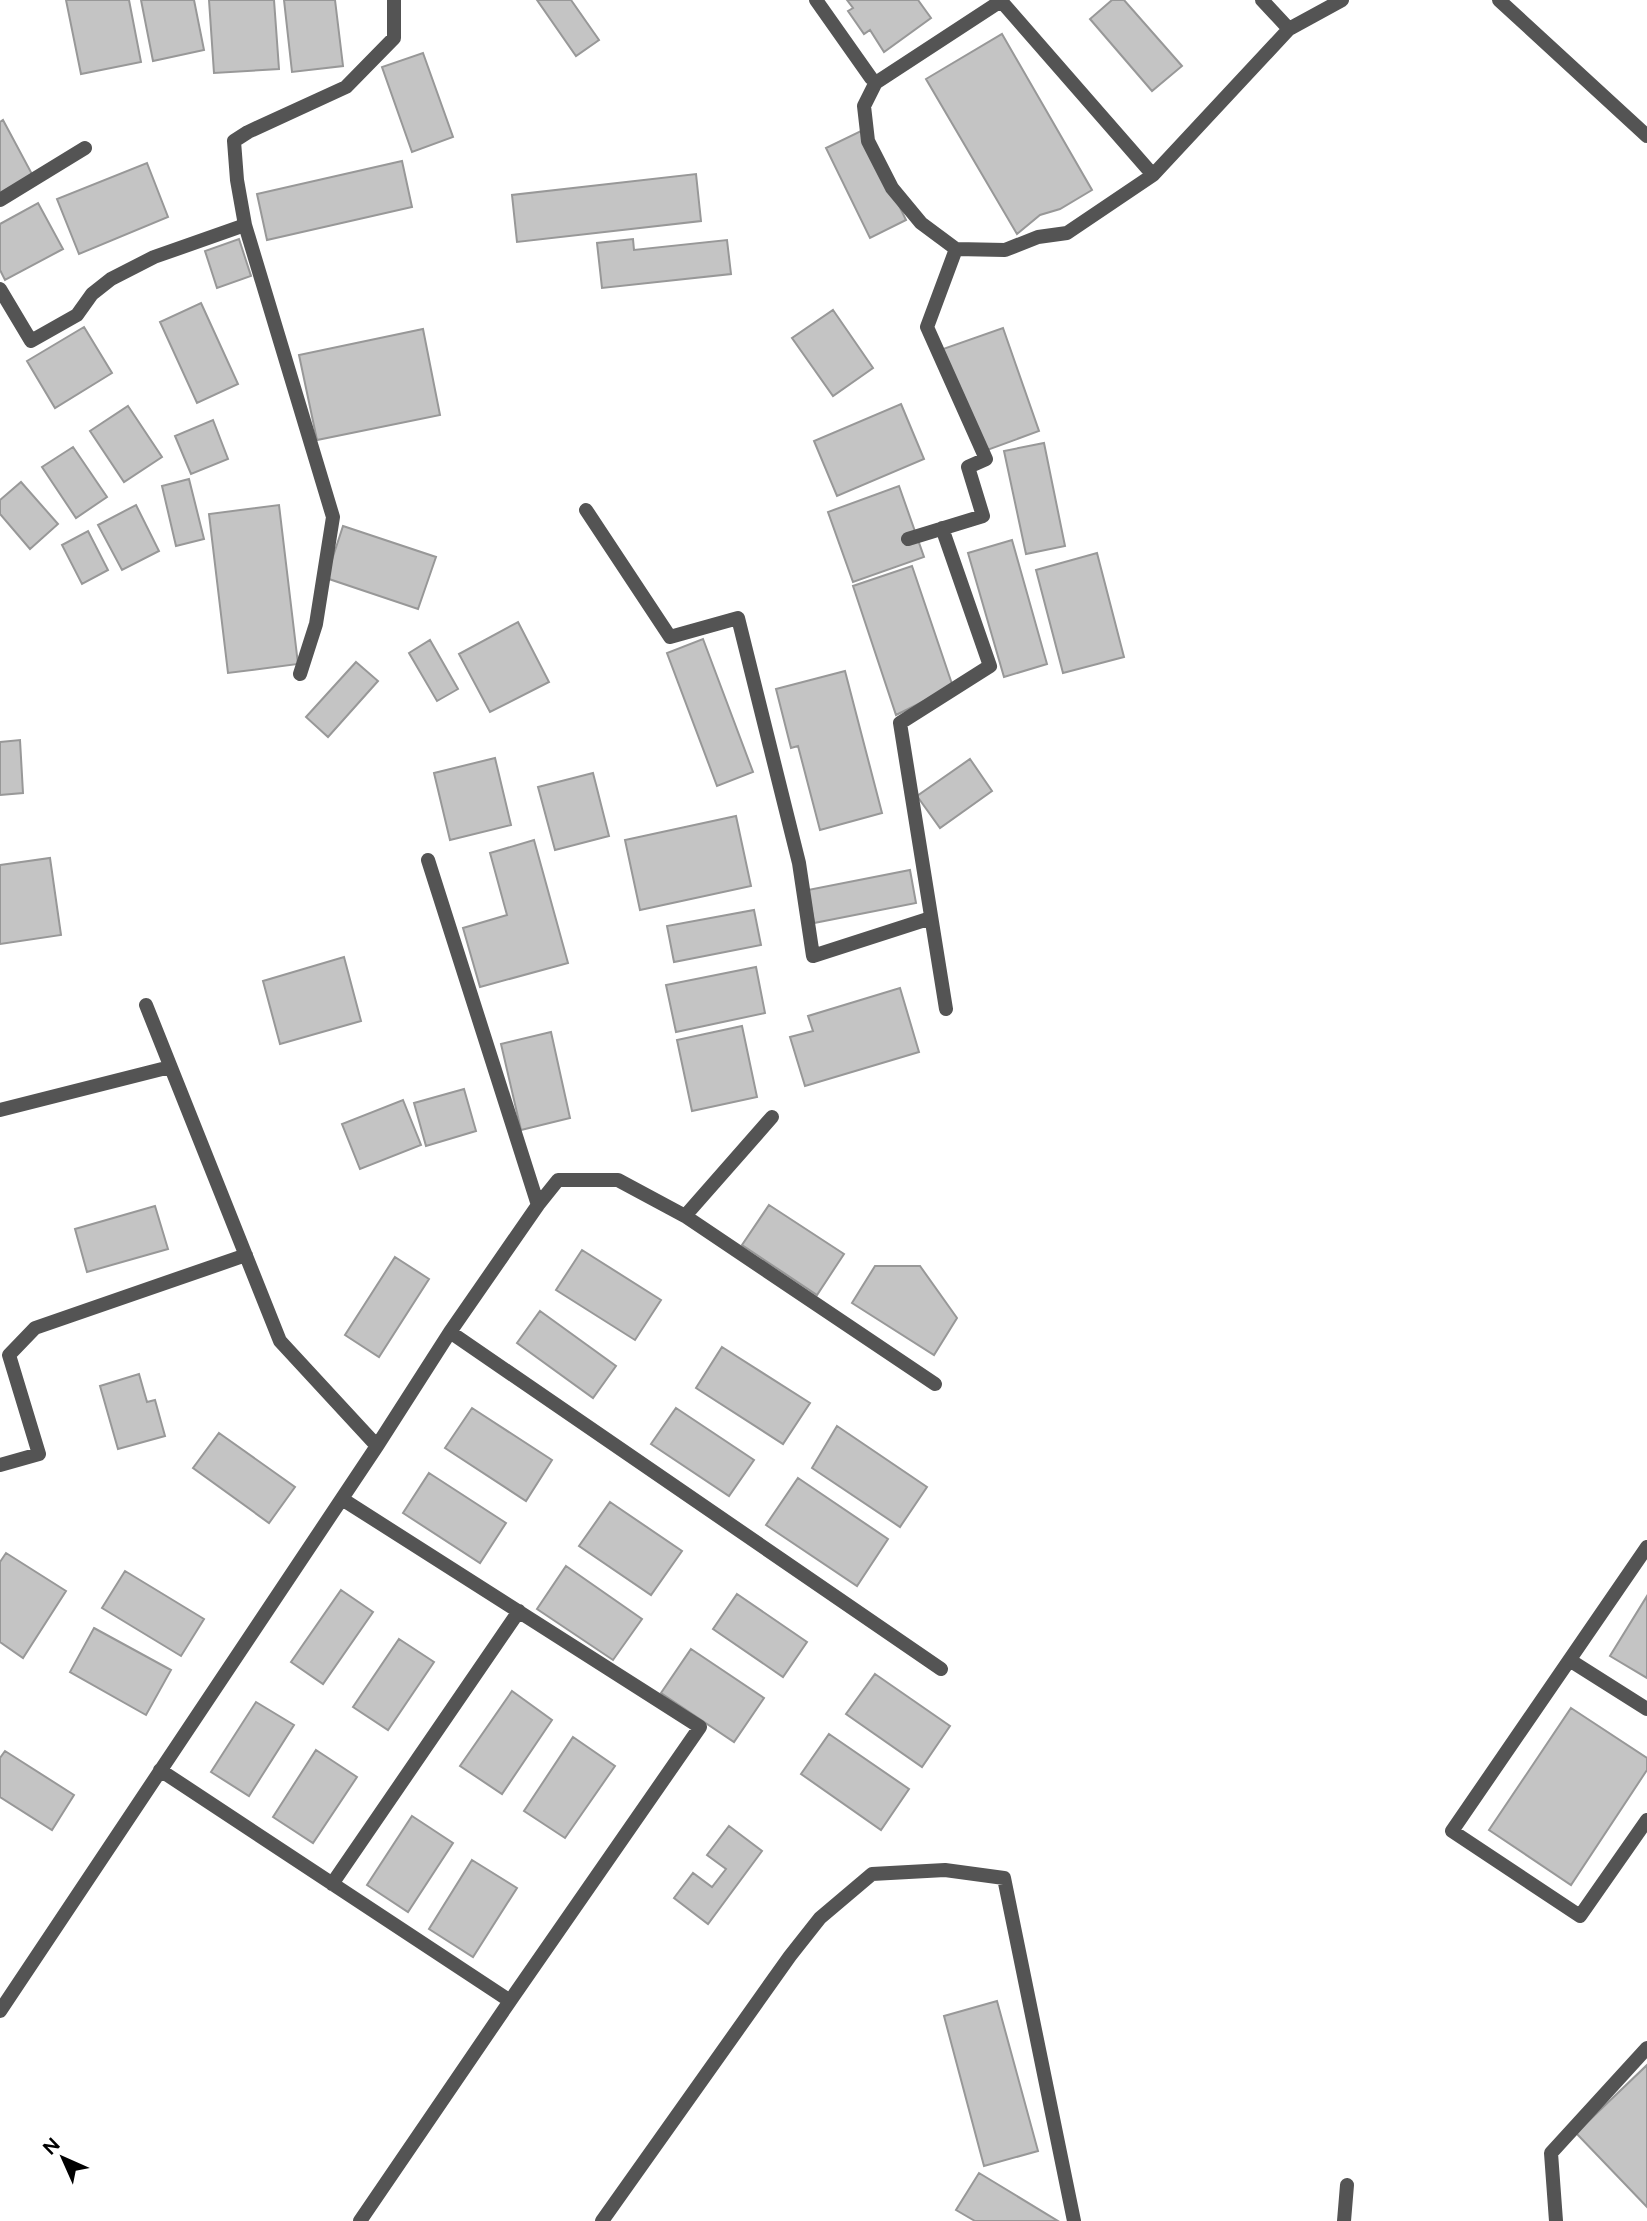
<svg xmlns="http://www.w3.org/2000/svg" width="1647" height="2221" viewBox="0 0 1647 2221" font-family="Figtree,sans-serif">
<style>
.building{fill:#c4c4c4;stroke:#989898;stroke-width:2}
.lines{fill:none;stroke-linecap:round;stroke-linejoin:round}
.street{stroke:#545454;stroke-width:14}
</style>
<rect width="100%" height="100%" fill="#fff"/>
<path class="building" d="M66,0H129L141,62L81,74Z
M141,0H194L204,50L153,61Z
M209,0H274L279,69L214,73Z
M284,0H335L343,66L292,72Z
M537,0H571L599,40L576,56Z
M847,0H918L931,18L884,52L870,30L864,34L848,11L853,8Z
M1112,0H1124L1182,66L1152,91L1090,19Z
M1002,34L1092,190L1060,209L1040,215L1017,234L926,79Z
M423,53L453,137L412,152L382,67Z
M3,120L33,176L0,195V122Z
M863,130L906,220L870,238L826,148Z
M402,161L412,207L267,240L257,194Z
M147,163L168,217L79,254L57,199Z
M696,174L701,221L517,242L512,195Z
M38,203L63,249L5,280L0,270V224Z
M239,239L251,276L217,288L205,251Z
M633,239L634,250L727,240L731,274L602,288L597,243Z
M201,303L238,384L197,403L160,322Z
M833,310L873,368L833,396L792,338Z
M84,327L112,373L55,408L27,361Z
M1003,328L1039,431L979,453L943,349Z
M423,329L440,415L317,440L299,355Z
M901,404L924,459L837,496L814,441Z
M128,406L162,457L124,482L90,431Z
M213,420L228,459L191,474L175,436Z
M1044,443L1065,546L1026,554L1004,451Z
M73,447L107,497L76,518L42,467Z
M189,479L204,539L176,546L162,486Z
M21,482L58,524L30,549L0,514V500Z
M899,486L924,557L853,582L828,512Z
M136,505L159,551L122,570L98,525Z
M279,505L298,664L228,673L209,514Z
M343,526L436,557L418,609L326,578Z
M88,531L108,570L82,584L62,545Z
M1012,540L1047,664L1004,677L968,553Z
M1097,553L1124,657L1063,673L1036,570Z
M912,566L953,687L896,715L853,586Z
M518,622L549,682L490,712L459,654Z
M703,639L753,772L717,786L667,653Z
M430,640L458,689L437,701L409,653Z
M356,662L378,681L328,737L306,717Z
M845,671L882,813L820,830L798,746L791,748L776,689Z
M20,740L23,793L0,795V742Z
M495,758L511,825L450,840L434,773Z
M970,759L992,791L940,828L917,796Z
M593,773L609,836L555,850L538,787Z
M736,816L751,886L640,910L625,840Z
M534,840L568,963L480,987L463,928L507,915L490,853Z
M50,858L61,935L0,944V865Z
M910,870L916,903L814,923L808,890Z
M754,910L761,945L674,962L667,926Z
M344,957L361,1021L280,1044L263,981Z
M756,967L765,1013L676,1032L666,985Z
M900,988L919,1052L805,1086L790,1037L813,1031L808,1016Z
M742,1026L757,1097L692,1111L677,1040Z
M551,1032L570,1118L521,1130L501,1044Z
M464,1089L476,1131L426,1146L414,1103Z
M403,1100L421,1145L360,1169L342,1124Z
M769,1205L844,1254L817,1295L742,1245Z
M155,1206L168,1249L87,1272L75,1229Z
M582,1250L661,1300L635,1340L556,1290Z
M395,1257L429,1279L379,1357L345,1335Z
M875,1266H920L957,1318L934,1355L852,1303Z
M540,1311L616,1366L593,1398L517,1343Z
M722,1347L810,1403L783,1444L696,1388Z
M139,1374L147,1402L155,1400L165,1436L118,1449L100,1386Z
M472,1408L552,1460L526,1501L445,1448Z
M676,1408L754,1460L729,1496L651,1444Z
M837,1426L927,1487L900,1527L812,1468Z
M219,1433L295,1487L269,1523L193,1468Z
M429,1473L506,1523L480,1563L403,1513Z
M798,1478L888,1539L857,1586L766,1525Z
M610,1502L682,1551L651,1595L579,1546Z
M6,1553L66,1591L23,1658L0,1642V1562Z
M566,1566L642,1619L613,1660L537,1609Z
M125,1571L204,1619L181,1656L102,1608Z
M341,1590L373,1612L323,1684L291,1662Z
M737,1594L807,1642L783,1677L713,1629Z
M1647,1596V1678L1610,1656Z
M94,1628L171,1670L146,1715L70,1672Z
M399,1639L434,1662L388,1730L353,1707Z
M691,1649L764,1698L734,1742L661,1693Z
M875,1674L950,1726L922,1767L846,1714Z
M512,1691L552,1720L502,1794L460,1766Z
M256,1702L294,1725L249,1796L211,1772Z
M1571,1708L1647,1758V1770L1571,1885L1489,1830Z
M829,1734L909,1789L881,1830L801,1774Z
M573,1737L615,1766L565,1838L524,1811Z
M316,1750L357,1777L313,1843L273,1817Z
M5,1751L74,1795L52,1830L0,1797V1758Z
M412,1816L453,1843L408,1912L367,1885Z
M729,1826L762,1851L708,1924L674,1898L693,1873L712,1887L726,1869L707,1855Z
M472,1860L517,1888L473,1957L429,1929Z
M997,2001L1038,2151L984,2166L944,2016Z
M1647,2065V2207L1576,2133Z
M979,2173L1058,2221H975L956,2210Z"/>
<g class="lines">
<path class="street" d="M816,0L871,78L877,82L1001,1L1153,175L1289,29L1342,0
M1262,0L1289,29
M1499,0L1647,136
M876,82L864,106L868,141L892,188L921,223L956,249L1005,250L1038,237L1067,233L1153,175
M0,200L85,148
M245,225L237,180L234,141L248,132L346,87L394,38V0
M0,289L31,341L77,315L92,294L111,279L154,257L245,225L333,517L316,624L300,674
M586,510L670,637L738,618L799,863L813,956L931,918
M942,528L990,666L900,723L946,1009
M908,539L983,516L968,467L986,459L927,327L956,249
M146,1005L280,1341L377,1446
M0,1110L170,1067
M538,1205L558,1180H618L685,1216L772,1117
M685,1216L935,1384
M450,1332L941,1669
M0,1465L39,1454L9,1355L35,1328L246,1255
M1647,1547L1452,1831L1580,1916L1647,1820
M1571,1661L1647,1709
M160,1770L510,2001L700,1727L342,1499
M332,1884L519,1611
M0,2011L377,1446L450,1332L538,1205L428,860
M360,2221L510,2001
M602,2221L790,1956L820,1918L872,1874L945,1870L1004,1878L1074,2221
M1344,2221L1347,2185
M1556,2221L1551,2153L1647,2048"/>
</g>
<g transform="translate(63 2158) rotate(315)" stroke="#ffffff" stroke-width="5" paint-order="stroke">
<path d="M0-5L12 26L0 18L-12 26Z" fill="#000000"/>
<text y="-10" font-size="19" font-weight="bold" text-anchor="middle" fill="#000000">N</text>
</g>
</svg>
